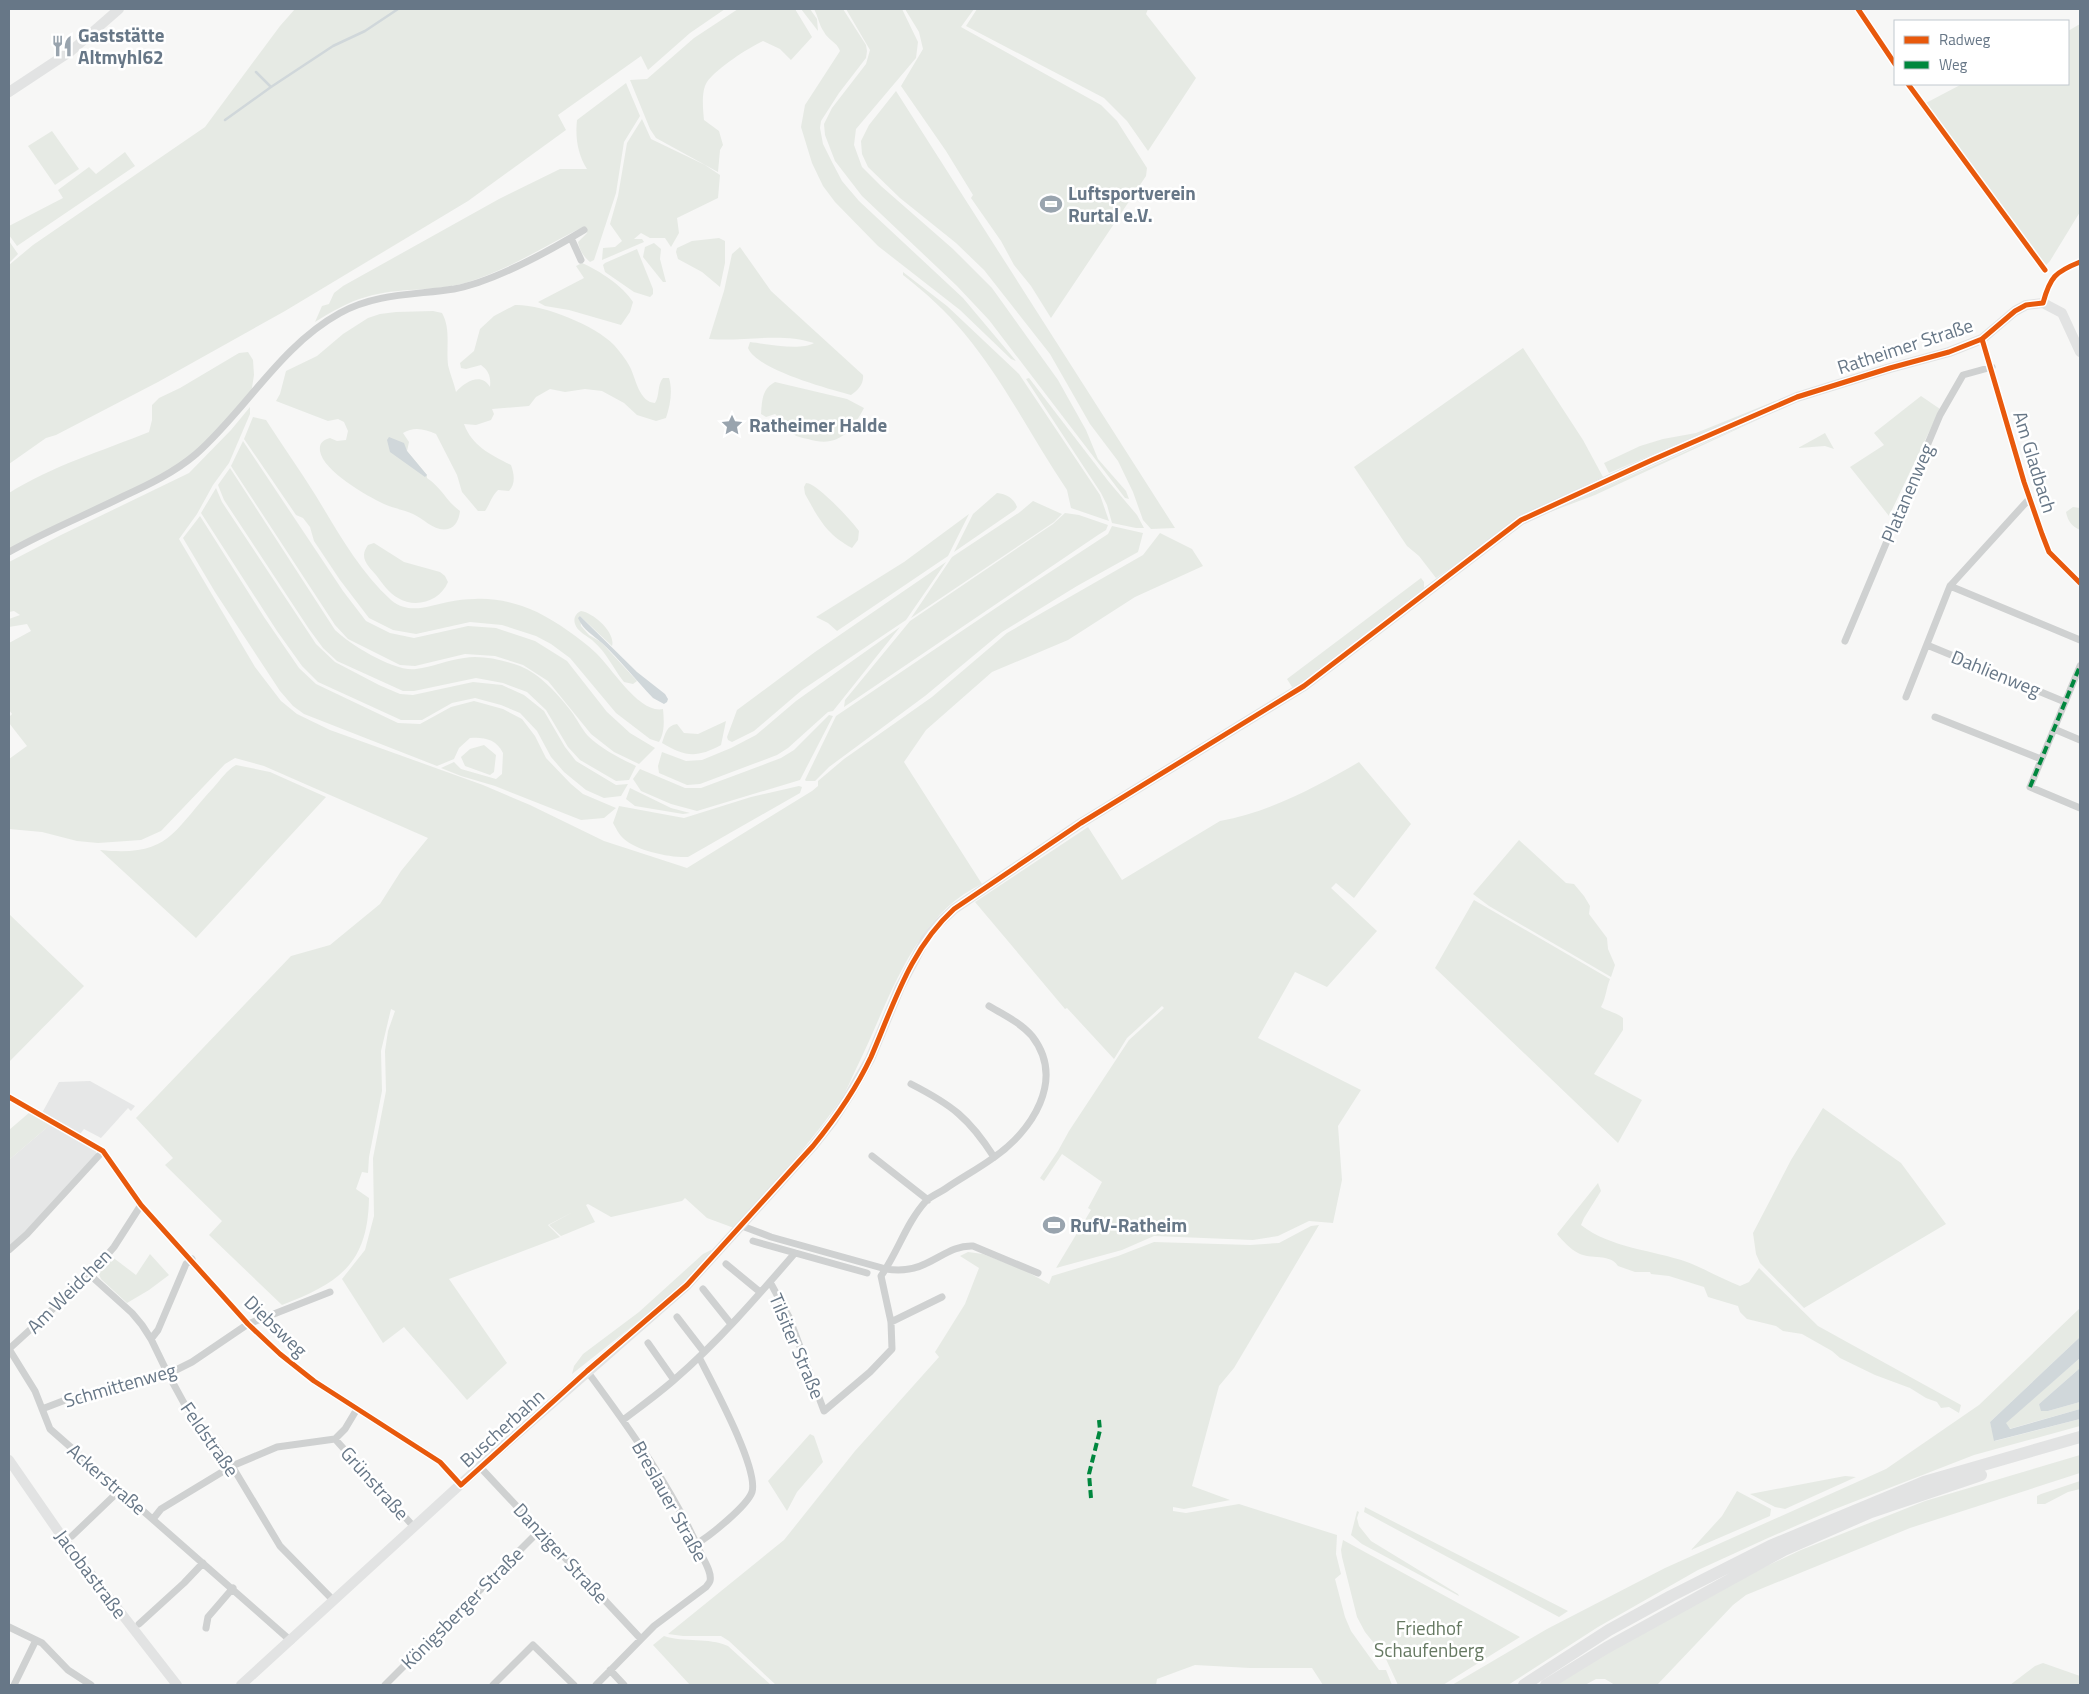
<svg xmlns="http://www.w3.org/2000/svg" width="2089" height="1694" viewBox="0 0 2089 1694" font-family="'Titillium Web',sans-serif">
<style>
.built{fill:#e6e7e7}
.green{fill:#e6eae4}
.water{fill:#d0d7da}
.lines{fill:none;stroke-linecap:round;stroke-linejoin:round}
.stream{stroke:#d0d7da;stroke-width:2.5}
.street{stroke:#cfd1d1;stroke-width:7}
.secondary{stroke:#e2e3e3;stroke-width:10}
.highway{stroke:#e2e3e3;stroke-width:12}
.quiet{stroke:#00873e;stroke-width:4;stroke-dasharray:8 4;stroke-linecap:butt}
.cycleway-casing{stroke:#fff;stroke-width:8}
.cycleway{stroke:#e8590c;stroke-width:5}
.labels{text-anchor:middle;stroke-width:5;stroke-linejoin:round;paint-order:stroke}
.poi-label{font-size:19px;font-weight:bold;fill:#677787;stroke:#fff;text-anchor:start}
.street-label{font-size:19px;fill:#677787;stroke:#fff}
.park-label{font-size:19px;fill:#667962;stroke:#fff}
</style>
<rect width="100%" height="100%" fill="#f7f7f6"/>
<path class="built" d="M90,1081L135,1106L131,1111L128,1108L101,1138L84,1129L80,1134L42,1113L59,1082Z
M51,1124L96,1150V1156L28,1230L9,1247V1160Z"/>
<path class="green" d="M295,9H725L690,33L648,70L641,56L558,115L566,130L468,201L285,311L158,382L56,435L46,438L9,464V265L33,245L205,127L280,26Z
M738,9H795L812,37L791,60L780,49L763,41C748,48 717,68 707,82C701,91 703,110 704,120L719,131L723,145L720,150L718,172L656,138L650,129L630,80L647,79L694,38Z
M801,9H810L817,19L818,31Z
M814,9H843L866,45L867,51L866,58L839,93L821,121L820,128L823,144L832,162L842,181L859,201L963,298L1016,361L1011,359L960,310L878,246L835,202L823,186L812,163L801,127L805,105L840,51C837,42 828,40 824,32C819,25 818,16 814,9Z
M846,9H902L918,42L916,58L856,129L854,145L862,167L881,186L953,249L992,288L1058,380L1086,430L1098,459L1126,491L1129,499L1125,498L989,320L957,286L862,196L835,161L825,135L824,124L832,108L866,64L870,50Z
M905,9H974L961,27L1101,105L1117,121L1147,168L1146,176L1051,318L1031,286L1014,265L1001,241L971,198L973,195L946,151L901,86L923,49L919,32Z
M977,9H1148L1146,14L1196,78L1148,151L1127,121L1104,98L966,26Z
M2080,24V212L2050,261L2045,266L2042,267L1924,104L1962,84H2068V31Z
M626,83L640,116L624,142L616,193L594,260L590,262C583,256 580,251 578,242L587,233L583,227C544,246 507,271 465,283C433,292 398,287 366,297C348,302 331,312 315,322L322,306L329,304L334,293L343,286L499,199L560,169H587C578,155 575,138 577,120Z
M896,91L1175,528L1151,529L1143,520L1133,492L1118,461L1090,424L1050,354L984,270L956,243L900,198L868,167L862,154L861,141L869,125Z
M642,119L651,139L705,165L720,175L718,198L677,218L679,233L671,247L665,238H650L641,233L634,239H642L644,242L602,260L603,248L615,247L622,241L610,224L618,196L627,143Z
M52,131L79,169L55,185L28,146Z
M125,152L135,166L17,246L9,235V226L63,198L58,190L89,167L96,174Z
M719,238L725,241V263L720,287L702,272L678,259L676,252L677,248L692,241Z
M9,241L18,254L9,263Z
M654,243L661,249L660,259L666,282H663L643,257L645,247Z
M740,247L771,291L863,375C864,384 858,390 851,395C829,389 757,370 748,348L750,342C767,344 800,351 814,343C780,332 744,342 709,339L724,291L732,254Z
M637,249L653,289V294L650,297L634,292L605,272L603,265L605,263Z
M582,263C600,271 623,286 633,302L630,312L621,325L569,310L545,306L538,302L584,278L576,266Z
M903,272L947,306L1019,374L1100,495L1109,521L1071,508L1067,490C1032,438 1004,381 964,333C946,311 925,292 903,275Z
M515,305C542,304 595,325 614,345C620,352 626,359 630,367C636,379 639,402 655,403C660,395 657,385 663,378H669C673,391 670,406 666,418L656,421L637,415L624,403L602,391L585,389L565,392L550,389L536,397L529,406L492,409L494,414L491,420L476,425L464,424C472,446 491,455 511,465C514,474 516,483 509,491L498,490C491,497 490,504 485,511H478L462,492L457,475L436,434C425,429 414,426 403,433L409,442L407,451L427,475V478C441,487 447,502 460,511C459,519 456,527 448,529C435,532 424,519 413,514C404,510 393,508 384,504C367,496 323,471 320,451C319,443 323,440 330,438L337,441L346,440L348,431L344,422L338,419L328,421L276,401L280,394L286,371L317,356L343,334L368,318L380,314L396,312L433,311L442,313C451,329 446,347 448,365C450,374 454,383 456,392C465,382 481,372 490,387C491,377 489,371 481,365L466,369L461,368L460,363L474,351L480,329L494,316Z
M1523,348L1583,440L1603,477L1529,512L1436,578L1419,556L1407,546L1354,467Z
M248,352L253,360L254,375L250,400L197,457L9,554V493C52,466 102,451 149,432L152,420V405L159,398L180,388L239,353Z
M1029,378L1109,482L1137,515L1144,528H1136L1112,523L1107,505L1101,493L1026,379Z
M775,382L847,399L864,408C851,433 837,448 808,439C803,438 797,437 793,434C785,428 782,420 775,414L766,417L761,414C762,400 762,389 775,382Z
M1921,396L1940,409L1889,516L1850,467L1884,445L1874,433Z
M1775,401H1778L1609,473L1604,463L1640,446L1663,439L1696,433Z
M250,407V414L229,463L213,485L197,514L179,539L255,667L281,701L297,714L330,730L483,785L530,805L604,841L687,868L812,791L818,786V781L844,759L932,697L1007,633L1143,555L1160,533L1192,549L1203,566L1135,597L1068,640L992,672L926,730L904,762L982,884C912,916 888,1005 856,1069C851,1079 847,1090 841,1099C809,1146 771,1186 734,1228L707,1218L685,1198L682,1201L611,1217L588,1204L586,1205L595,1222L561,1236L549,1225L573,1212L548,1225L560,1237L449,1279L507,1363L467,1400L404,1327L383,1343L342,1279L365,1250L374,1216L373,1158L386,1091L385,1051L388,1031L395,1011L391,1009L381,1051L382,1091L369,1157L368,1173L362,1172L356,1189L369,1198C368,1264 339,1283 282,1305L209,1235L222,1221L165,1165L173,1158L136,1118L291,956L330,945L380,904L401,871L428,838L264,766L235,758L225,764L161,831L141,840L98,843L77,841L42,832L9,829V759L27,746L9,723V717L12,714L9,710V643L31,631L27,624L9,627V619L20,615L14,611L9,612V562L61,535L189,473L231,430Z
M1770,414L1595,495L1542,515Z
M253,417L266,420C282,445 300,470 316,496C338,532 359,571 391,600C409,615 428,606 448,602C457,600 466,599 475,599C496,598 518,603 537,612C558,623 579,637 596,653C612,668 639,714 663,709C664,720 665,732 659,742L650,739L616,713L570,658L551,644L536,636L502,625L470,622L416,634L393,630L369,618L340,580L314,541L310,527L303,518L296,515L244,439Z
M1825,433L1834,449L1825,446L1798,448Z
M243,441L343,591L366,621L390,633L414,638L468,626L496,628L535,641L567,661L607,712L630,733L655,748L639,764L614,752L591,734L548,681L523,665L495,656L465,654L415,666L400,665L348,639L335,625L231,466Z
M230,468L335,630C351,645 394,672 416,669C432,667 448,660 464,658C481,655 503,660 520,666C540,674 558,694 571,711C577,719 581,728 588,736C601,749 620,758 636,766L629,780L616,781L580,760L568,747L546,710L527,692L503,683L476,678L414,691H403L337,661L323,648L309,629L224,500L218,485Z
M806,483C817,483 852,521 859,531L858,540L852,548C826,534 819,519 805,494L804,487Z
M216,488L222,502L316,644L335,662L379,685L400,694L413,695L473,682L502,685L524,695L544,711L565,747L576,761L616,785L628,784L621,796L604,798L586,790L564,772L551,757L537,731L520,713L501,705L475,698L452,703L422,720H401L318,682L302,666L277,631L201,513Z
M997,493C1006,494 1014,498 1017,507L1015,510L954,552L973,514Z
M1033,501L1062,514L1054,522L911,618L952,557L1020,512Z
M2073,507L2080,508V530C2072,526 2068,522 2066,512Z
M1065,513L1079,515L1108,525L1106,530L1098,535L844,707L845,700L910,621L1053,524Z
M969,514L948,556L837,631L828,623L816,617L904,562Z
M200,516L264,617L299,668L316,684L398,723L420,724L451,707L474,701L503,709L522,719L535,736L546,758L571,784L583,794L616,808L604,818L581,820L495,786L461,776L441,768L454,762L461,769L496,779L502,774L503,753C496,739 484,737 470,738L459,748L454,759L437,766L304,714L293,706L280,691L215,592L183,538Z
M1112,526L1143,533L1138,552L1077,586L1002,632L925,696L829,767L815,781H806L805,780L836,716L1021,591L1108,534Z
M374,543L404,562L440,572L445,576L448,582C440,601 416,609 398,598C389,593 382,583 376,575C371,569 364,563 364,555C364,551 366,548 368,545Z
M946,562L906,620L802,690L754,731L732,742L728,740L727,737L737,710L815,652Z
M1421,578L1424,582V588L1296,686L1292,687L1287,679Z
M581,611C594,613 616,633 612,646L580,616L581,626L589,635L601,642L637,681L633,684L624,682C612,667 608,654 592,640C587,636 577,631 575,624C573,618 576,613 581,611Z
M900,627L833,711L828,712L788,748L777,755L700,784L687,785L659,773L658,766L662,752L686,761L702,760L731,748L756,735L796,701Z
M829,715L833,716L800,780L697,811L671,804L641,791L633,779L640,769L685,788H701L781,758L794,750Z
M726,721L721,745C697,758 685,757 662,743C665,734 667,725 677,724L684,733L698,734Z
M484,745L496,755L494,772L490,775L465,766L461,757L470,749Z
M1359,762L1411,824L1354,898L1336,883L1331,888L1377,931L1327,987L1295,972L1258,1038L1361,1090L1338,1126L1342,1180L1333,1223L1309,1221L1278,1236L1253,1240L1154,1236L1122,1250L1056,1268L1091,1210L1088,1208L1102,1182L1062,1154L1044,1181L1040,1178L1058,1151L1069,1131L1129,1040L1164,1008L1162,1006L1127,1038L1114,1059L1067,1008L1065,1009L975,902L1088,827L1122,880L1220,821C1270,812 1316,787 1359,762Z
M236,765L270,772L326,797L196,938L100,850C170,857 172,832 214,787C221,779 227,770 236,765Z
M799,786L802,787L800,793L688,857C671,858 637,851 624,839C619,835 616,828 613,823L619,806L684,818L751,797Z
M630,788L671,808L690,813L683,814L635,806L626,799Z
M1519,840L1566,883L1574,884L1584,896L1590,906L1589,914L1607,938L1608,949L1615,965L1611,977L1489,906L1473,894Z
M1474,900L1610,979C1606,989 1606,998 1601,1007C1609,1012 1616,1012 1623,1018V1030L1594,1074L1642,1100L1618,1143L1435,968Z
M9,914L84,986L9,1062Z
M1823,1108L1901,1163L1946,1224L1804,1308L1760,1263L1756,1254L1753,1233L1791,1160Z
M30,1112L51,1124L9,1160V1130Z
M1598,1183L1601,1191L1584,1218L1581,1225C1610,1248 1653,1250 1687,1262C1705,1269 1722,1279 1740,1286L1749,1282L1759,1268L1818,1326L1961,1405L1959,1413L1949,1407L1941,1408L1937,1402L1926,1398L1910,1388L1875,1375L1840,1358L1832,1351L1802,1334L1783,1331L1776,1326L1747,1319L1740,1312L1738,1306L1708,1297L1704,1287L1669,1276L1651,1274L1650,1272H1635L1618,1266C1610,1253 1591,1260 1578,1253C1570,1249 1562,1240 1557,1234Z
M1319,1225L1234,1368L1219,1386L1192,1486L1230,1500L1184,1509L1173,1507V1511L1186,1513L1239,1504L1337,1535L1336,1554L1341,1574L1335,1579L1345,1617L1351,1631L1379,1670H1386L1392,1685H1323L1312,1668H1250L1195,1665L1157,1679L1156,1685H776L729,1641L721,1636H683L668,1634L784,1540L855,1451L939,1357L935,1352L965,1304L979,1268L960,1256L968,1252L983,1254L1024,1270L1049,1284L1052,1276L1118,1256L1154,1242L1250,1245L1279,1243L1311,1226Z
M711,1250L713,1251C671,1298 621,1335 572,1374L574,1366L583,1354L639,1312L703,1254Z
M150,1254L169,1275L149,1290L127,1303L101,1279L98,1272L111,1256L136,1275Z
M2080,1308V1337L1990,1422L1995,1441L2080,1419V1426L1974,1455L1830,1511L1768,1538L1698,1570L1598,1627L1508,1685H1452L1547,1629L1665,1568L1886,1469L1979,1405Z
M2080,1358V1368L2039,1404L2048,1411L2080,1402V1409L2009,1429L2005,1423Z
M810,1434L814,1436L823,1462L797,1492L787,1511L768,1481Z
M2080,1455V1473L1910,1528L1746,1595L1733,1605L1657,1685H1615L1605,1679H1596L1585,1685H1551L1743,1577L1801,1550L1925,1501Z
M1845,1476L1856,1477L1785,1509L1775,1507L1750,1494Z
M2080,1481V1489L2068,1492L2045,1504H2037V1496L2041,1494Z
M1737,1491L1771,1509L1770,1516L1691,1550L1722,1516Z
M1365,1507L1568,1611L1559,1617L1364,1512Z
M1357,1511L1359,1512L1357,1518L1359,1526L1371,1541L1458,1594L1459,1596L1362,1544L1351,1535Z
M1343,1540L1520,1637L1443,1685H1398L1385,1657L1365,1632L1357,1617L1342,1557L1341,1550Z
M664,1636C685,1643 708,1637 728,1646L771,1685H690L653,1645Z
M2043,1663L2080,1676V1685H2010L2035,1666Z"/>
<path class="water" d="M389,437L404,443L407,451L427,475L425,477L390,452L387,440Z
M580,616L637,672L665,694L668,699L667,702L664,704L653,698C636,680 620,660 602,643C592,634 584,631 578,618Z
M2080,1337V1358L2006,1423L2010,1429L2080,1409V1419L1994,1441L1990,1422Z
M2080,1368V1402L2048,1411H2041L2039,1404Z"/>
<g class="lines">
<path class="stream" d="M256,72L271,87L333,46L365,31L398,9
M225,120L271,87"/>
<path class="street" d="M571,238L581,260
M2043,303C2050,277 2055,272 2080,262
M1982,339L2024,482L2042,534L2049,552L2080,583
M9,552C46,531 86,515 124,496C148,485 175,472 196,454C246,410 280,346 340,313C376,293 415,295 454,289C493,282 549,251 584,230
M1950,586L2080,640
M1845,641L1940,415L1963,375L1992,367
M1927,645L2065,702
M2080,666L2030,787L2080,808
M1906,697L1950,586L2030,498
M1935,717L2041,759
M2054,729L2080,740
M911,1084C952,1105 969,1118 994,1157
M872,1156L928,1200
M742,1226L771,1237L886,1269C899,1271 913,1270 925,1264C941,1257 955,1245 973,1246L1038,1273
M753,1241L867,1273
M9,1250L27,1234L103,1151L141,1205L248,1324L280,1354L314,1381L440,1462L461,1485
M726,1264L760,1292
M90,1275L132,1313L142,1325L151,1339L168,1374L185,1405L232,1466L280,1546L334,1601
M770,1282L789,1317L824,1411L870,1372L892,1349L891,1322L881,1276C898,1252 906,1223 926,1201C931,1196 939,1193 945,1189C961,1178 978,1169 993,1158C1032,1131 1066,1080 1032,1036C1021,1023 1004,1015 989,1006
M703,1289L731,1324
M677,1317L704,1352
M891,1322L942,1297
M151,1339L158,1330L186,1264L192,1259
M648,1343L674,1380
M9,1349L35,1391L50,1429L291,1641
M9,1349L90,1275L114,1247L141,1205
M587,1371C630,1429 673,1489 702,1556C705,1562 712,1573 710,1581C710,1582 706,1587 706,1587L654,1626L596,1685
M42,1409L68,1399L168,1374L192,1362L248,1324L330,1292
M623,1420C640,1407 658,1394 674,1380C718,1342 757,1297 795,1253
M335,1439L414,1527
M480,1467L641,1639
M153,1519L161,1509L232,1466L277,1447L335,1439L345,1429L357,1409
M72,1536L120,1490
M696,1544C710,1536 747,1506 752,1492C759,1468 711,1381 699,1357
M139,1624L184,1583L203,1563
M9,1627L42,1643L68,1670L91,1685
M206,1628L208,1617L233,1588
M610,1670L624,1685
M14,1685L36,1640
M385,1685L540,1530
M493,1685L533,1645L574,1685"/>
<path class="secondary" d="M9,92L71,51L119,9
M9,1460L65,1541L177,1685
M241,1685L486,1461L687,1285L813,1146L832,1122L850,1094L870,1059L900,987L925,940L938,924L954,909L1081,823L1304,686L1521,520L1652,460L1797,397L1890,368L1949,352L1982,339L2015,311L2026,305L2043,303L2062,313L2080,352"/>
<path class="highway" d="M1524,1685L1609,1630L1671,1596L1770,1546L1924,1482L2080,1437
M1546,1685L1606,1648L1784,1550L1871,1512L1981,1475"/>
<path class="quiet" d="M2030,787L2080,666
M1091,1498L1089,1474L1100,1430L1099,1420"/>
<g class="cycleway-casing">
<path id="cycleway" d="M1858,9L1895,64
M1908,84L2045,270
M1982,339L2024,482L2042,534L2049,552L2080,583
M9,1097L103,1151L141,1205L248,1324L280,1354L314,1381L440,1462L461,1485L587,1371L687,1285L813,1146C835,1119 856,1089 871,1057C894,1004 910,949 954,909L1081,823L1304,686L1521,520L1652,460L1797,397L1890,368L1949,352L1982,339L2015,311L2026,305L2043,303C2050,277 2055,272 2080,262"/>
</g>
<use href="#cycleway" class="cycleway"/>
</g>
<defs>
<g id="restaurant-bare" transform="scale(1.725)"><path d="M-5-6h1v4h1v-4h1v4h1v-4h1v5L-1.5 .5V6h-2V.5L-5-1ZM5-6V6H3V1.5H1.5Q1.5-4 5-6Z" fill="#99a4ae" stroke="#fff" stroke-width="2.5" paint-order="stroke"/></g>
<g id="stadium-bare" transform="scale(1.725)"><path d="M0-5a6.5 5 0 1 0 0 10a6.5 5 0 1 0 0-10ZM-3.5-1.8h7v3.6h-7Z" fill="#99a4ae" stroke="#fff" stroke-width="2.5" paint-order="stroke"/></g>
<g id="sight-bare" transform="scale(1.725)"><path d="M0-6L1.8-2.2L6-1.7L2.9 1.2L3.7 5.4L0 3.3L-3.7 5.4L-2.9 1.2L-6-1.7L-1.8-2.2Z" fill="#99a4ae" stroke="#fff" stroke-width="2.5" paint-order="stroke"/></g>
</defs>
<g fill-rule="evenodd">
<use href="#restaurant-bare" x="62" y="46"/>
<use href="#stadium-bare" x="1051" y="204"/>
<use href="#sight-bare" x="732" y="425"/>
<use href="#stadium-bare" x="1054" y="1225"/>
</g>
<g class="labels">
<g class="poi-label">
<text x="78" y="42">Gaststätte<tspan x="78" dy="22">Altmyhl62</tspan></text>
<text x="1068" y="200">Luftsportverein<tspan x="1068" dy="22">Rurtal e.V.</tspan></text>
<text x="749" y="432">Ratheimer Halde</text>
<text x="1070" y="1232">RufV-Ratheim</text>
</g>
<g class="street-label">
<text transform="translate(1905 346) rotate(-18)" y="7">Ratheimer Straße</text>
<text transform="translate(2035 462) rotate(73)" y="7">Am Gladbach</text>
<text transform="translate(1907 493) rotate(-67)" y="7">Platanenweg</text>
<text transform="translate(1996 673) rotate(22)" y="7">Dahlienweg</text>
<text transform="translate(69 1291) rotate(-45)" y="7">Am Weidchen</text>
<text transform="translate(276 1326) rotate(44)" y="7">Diebsweg</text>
<text transform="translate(797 1346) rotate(67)" y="7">Tilsiter Straße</text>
<text transform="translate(120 1385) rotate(-16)" y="7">Schmittenweg</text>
<text transform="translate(502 1428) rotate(-42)" y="7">Buscherbahn</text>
<text transform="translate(210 1439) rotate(55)" y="7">Feldstraße</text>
<text transform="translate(107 1479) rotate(41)" y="7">Ackerstraße</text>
<text transform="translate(375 1483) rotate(48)" y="7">Grünstraße</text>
<text transform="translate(670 1501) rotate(61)" y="7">Breslauer Straße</text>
<text transform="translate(561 1553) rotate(47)" y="7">Danziger Straße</text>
<text transform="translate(91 1574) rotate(53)" y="7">Jacobastraße</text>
<text transform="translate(462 1608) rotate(-45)" y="7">Königsberger Straße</text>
</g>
<g class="park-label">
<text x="1429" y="1635">Friedhof<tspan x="1429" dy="22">Schaufenberg</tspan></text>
</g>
</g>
<rect width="2089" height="1694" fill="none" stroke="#677787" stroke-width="20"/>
<rect x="1894" y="20" width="175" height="65" fill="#ffffff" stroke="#c2c9cf"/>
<rect x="1904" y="36" width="25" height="8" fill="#e8590c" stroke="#c2c9cf"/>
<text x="1939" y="45" font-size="15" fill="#677787">Radweg</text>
<rect x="1904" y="61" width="25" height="8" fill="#00873e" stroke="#c2c9cf"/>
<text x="1939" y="70" font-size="15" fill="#677787">Weg</text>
</svg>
